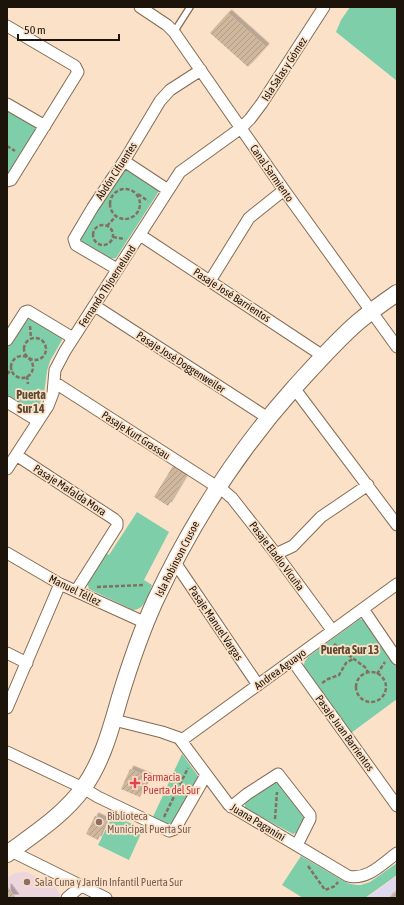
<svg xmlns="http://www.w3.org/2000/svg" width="404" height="905" viewBox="0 0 404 905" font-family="'Asap Condensed',sans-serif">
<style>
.industrial{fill:#e0d8ed}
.education{fill:#edd5de}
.green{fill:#7fceaa}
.building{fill:url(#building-hatch);filter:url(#shadow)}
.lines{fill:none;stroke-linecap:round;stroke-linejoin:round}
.lane-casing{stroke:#836c55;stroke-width:8}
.street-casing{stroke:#836c55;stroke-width:13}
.secondary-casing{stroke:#836c55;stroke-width:18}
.path{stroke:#827160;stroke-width:2.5;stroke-dasharray:4 2;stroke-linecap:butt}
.lane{stroke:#fff;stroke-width:5.5}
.street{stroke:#fff;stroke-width:11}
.secondary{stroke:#fff;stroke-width:16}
.health-dot{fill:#e0444e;stroke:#fbe1c7;stroke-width:1.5}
.education-dot{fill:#8d6e63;stroke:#fbe1c7;stroke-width:1.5}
.labels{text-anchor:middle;stroke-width:3.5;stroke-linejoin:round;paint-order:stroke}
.street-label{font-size:11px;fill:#1c130a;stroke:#fbe1c7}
.health-label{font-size:11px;fill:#be3a42;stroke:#fbe1c7;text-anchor:start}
.education-label{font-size:11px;fill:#785e54;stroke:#fbe1c7;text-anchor:start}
.neighbourhood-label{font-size:12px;font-weight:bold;fill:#5e4932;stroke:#fbe1c7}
</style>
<defs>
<pattern id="building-hatch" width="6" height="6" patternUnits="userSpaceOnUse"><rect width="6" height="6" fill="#cfb79d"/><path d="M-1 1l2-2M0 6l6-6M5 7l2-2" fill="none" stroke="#b19c86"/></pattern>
<filter id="shadow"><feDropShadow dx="3.5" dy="-3.5" stdDeviation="0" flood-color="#0004"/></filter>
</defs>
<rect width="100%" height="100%" fill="#fbe1c7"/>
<path class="industrial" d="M397,876V898H366Z"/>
<path class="education" d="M26,872L55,885L60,895L56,898H7V878L15,873Z"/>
<path class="green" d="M350,7H397V81L336,32L341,20Z
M7,108L36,126L37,129L9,173L7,174Z
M126,168L159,189V191L116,258L108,259L79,241L118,175Z
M28,317L62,337V340L50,361L47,371L44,394L37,410L31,412L7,398V348Z
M137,512L169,532L144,580L152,585C148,595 145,610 133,610L89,589L87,582L105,552L109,555Z
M360,619L366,621L397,667V699L351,733L303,667L305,661L308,657Z
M182,754L198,776V780L172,824L169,825L152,819Z
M278,780L306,816L298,832L293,834L245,808V802Z
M113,815L143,829L129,860L98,845Z
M301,856L347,883L356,885H361L370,882L397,863V875L365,898H303L282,885Z"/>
<path class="building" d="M228,13L266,47L248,67L210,33Z
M173,466L187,474L168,506L154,497Z
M130,769L149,777L140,797L121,789Z
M95,816L106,821L98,840L86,834Z
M8,887L16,898H7V888Z
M397,891V898H388Z"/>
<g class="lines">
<g class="lane-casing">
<path id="lane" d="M174,32L190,7"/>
</g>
<g class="street-casing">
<path id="street" d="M140,7L167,25L174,32L284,190L397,347
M7,26L75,66L78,72L11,180L7,181
M7,104L45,126
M124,161L168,190
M140,235L323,356
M117,269L76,245L74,239L93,207L124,161L160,101L170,90L201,70
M210,281L249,218L284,190
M95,306L268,418
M7,340L25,312L28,311L73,338
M54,382L225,492L232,498L276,554L332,630
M294,388L397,525
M7,402L38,421
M16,455L114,519L117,522V526L76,591
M7,469L48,406L53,393L55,370L65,351L180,172L241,128L250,119L262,103L324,7
M7,553L60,584L146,623
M276,554L293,546L321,517L368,485
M174,561L258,685
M363,609L397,659
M7,653L27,663
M292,660L397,806
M7,708L60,584
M114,720L162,732L179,738L229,805L348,876C367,881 383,863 397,853
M182,740L397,584
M7,752L83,788L98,797L169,831L175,829L206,775
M231,807L247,794L278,774L310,815V819L297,845
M11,851L106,898
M67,898L81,886"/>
</g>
<g class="secondary-casing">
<path id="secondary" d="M7,854C34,834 64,815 84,787C103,760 111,728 120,697C130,664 141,632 155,601C192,522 236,453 294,388C315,365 335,342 358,322C370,312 384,302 397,293"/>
</g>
<path class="path" d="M7,146L15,151
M110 204a15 15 0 1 1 30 0a15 15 0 1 1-30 0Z
M138,194L148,201
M93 235a10 10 0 1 1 20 0a10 10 0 1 1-20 0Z
M107,226L116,216
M113,237L125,239
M30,326L31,338
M24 349a11 11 0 1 1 22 0a11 11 0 1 1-22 0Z
M11 367a11 11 0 1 1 22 0a11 11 0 1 1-22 0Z
M7,374L12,369
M27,376L28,384
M97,587L144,585
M334,644L366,668L368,673
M356 687a15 15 0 1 1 30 0a15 15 0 1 1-30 0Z
M377,674L385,662
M322,683L328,679L339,675L346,663L353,659
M164,817L188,768
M275,819L277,792
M308,866L325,890L335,886L338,882"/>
<use href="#lane" class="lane"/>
<use href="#street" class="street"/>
<use href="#secondary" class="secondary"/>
</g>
<path class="health-dot" d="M133 777h4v4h4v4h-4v4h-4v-4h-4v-4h4z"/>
<g class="education-dot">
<circle cx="99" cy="822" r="4"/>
<circle cx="27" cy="882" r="4"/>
</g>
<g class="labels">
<g class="street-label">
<text transform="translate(284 69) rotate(-57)" y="4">Isla Salas y Gómez</text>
<text transform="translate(116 171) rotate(-57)" y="4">Abdón Cifuentes</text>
<text transform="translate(272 173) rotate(55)" y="4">Canal Sarmiento</text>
<text transform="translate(107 286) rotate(-57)" y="4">Fernando Thjoernelund</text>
<text transform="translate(232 295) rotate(33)" y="4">Pasaje José Barrientos</text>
<text transform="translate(181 362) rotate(33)" y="4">Pasaje José Doggenweiler</text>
<text transform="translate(136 435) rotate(33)" y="4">Pasaje Kurt Grassau</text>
<text transform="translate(70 490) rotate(33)" y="4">Pasaje Mafalda Mora</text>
<text transform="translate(277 556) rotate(53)" y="4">Pasaje Eladio Vicuña</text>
<text transform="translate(177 559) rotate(-63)" y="4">Isla Robinson Crusoe</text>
<text transform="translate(75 590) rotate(26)" y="4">Manuel Téllez</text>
<text transform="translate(216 623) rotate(56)" y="4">Pasaje Manuel Vargas</text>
<text transform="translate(280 669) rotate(-36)" y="4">Andrea Aguayo</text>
<text transform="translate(345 733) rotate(54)" y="4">Pasaje Juan Barrientos</text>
<text transform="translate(258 822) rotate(31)" y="4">Juana Paganini</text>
</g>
<g class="health-label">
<text x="143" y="781">Farmacia<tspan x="143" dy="13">Puerta del Sur</tspan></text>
</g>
<g class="education-label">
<text x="107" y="820">Biblioteca<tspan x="107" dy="13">Municipal Puerta Sur</tspan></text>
<text x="35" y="886">Sala Cuna y Jardín Infantíl Puerta Sur</text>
</g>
<g class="neighbourhood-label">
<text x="31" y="399">Puerta<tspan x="31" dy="14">Sur 14</tspan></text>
<text x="350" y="654">Puerta Sur 13</text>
</g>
</g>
<rect width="404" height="905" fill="none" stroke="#1c130a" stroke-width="16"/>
<path d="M18 34v6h101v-6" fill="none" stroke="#1c130a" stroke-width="2"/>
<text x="24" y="34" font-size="12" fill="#1c130a" stroke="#fbe1c7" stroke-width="3" paint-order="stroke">50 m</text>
</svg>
